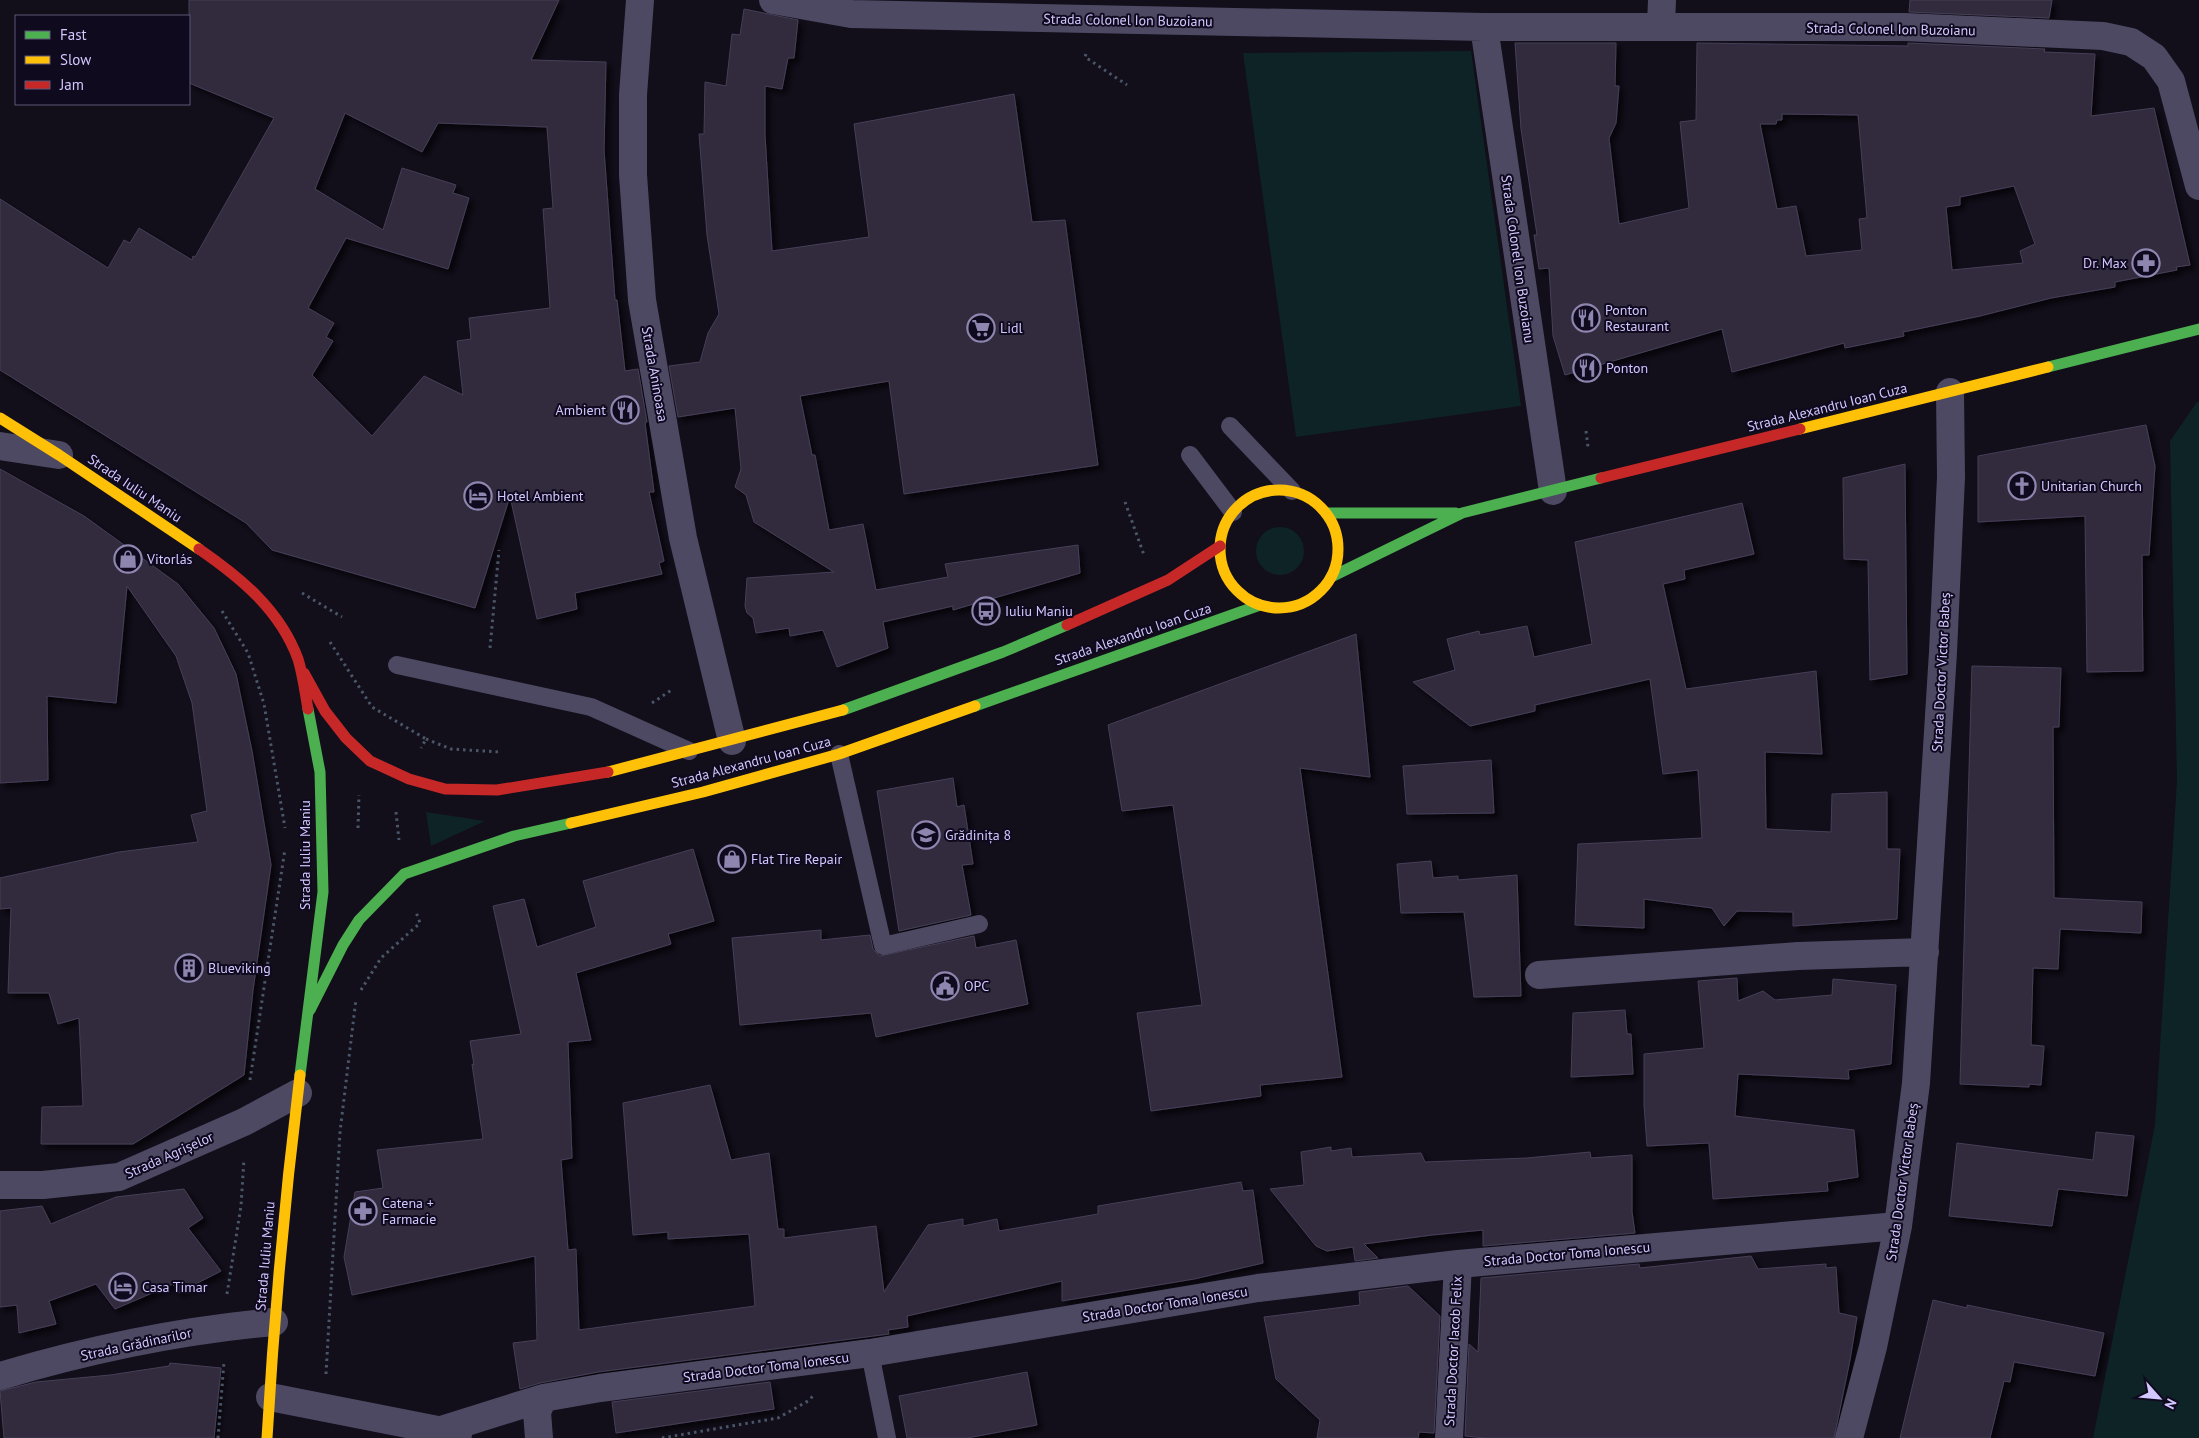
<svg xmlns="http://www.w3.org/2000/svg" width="2199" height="1438" viewBox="0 0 2199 1438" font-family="'PT Sans',sans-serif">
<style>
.green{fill:#0e2326}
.building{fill:#302a3d;stroke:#473f58;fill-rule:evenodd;filter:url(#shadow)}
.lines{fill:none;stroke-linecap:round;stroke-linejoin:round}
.path{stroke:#4a5768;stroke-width:3;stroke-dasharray:2.5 4;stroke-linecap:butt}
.lane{stroke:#4d4963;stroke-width:18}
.street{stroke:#4d4963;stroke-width:28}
.fast{stroke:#4caf50;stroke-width:11}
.slow{stroke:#ffc107;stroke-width:11}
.jam{stroke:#c62828;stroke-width:11}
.labels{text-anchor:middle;stroke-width:4;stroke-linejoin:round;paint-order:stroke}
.street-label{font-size:14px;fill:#d3c7ff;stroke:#100a1e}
.poi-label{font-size:14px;fill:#d3c7ff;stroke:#100a1e;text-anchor:start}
</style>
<defs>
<filter id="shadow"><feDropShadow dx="4.5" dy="4.5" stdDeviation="2.5" flood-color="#0009"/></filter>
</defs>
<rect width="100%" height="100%" fill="#120e1a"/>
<path class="green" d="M1471,51L1521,406L1296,437L1243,53Z
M2197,402H2199V1438H2093L2155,1125L2177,781L2170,441Z
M1256 551a24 24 0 1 1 48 0a24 24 0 1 1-48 0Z
M426,812L485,821L431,846Z"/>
<path class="building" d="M189,0H559L531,60L606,62L604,150L615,300H617L625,371L638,369L647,422L645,423L654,492H649L664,561L659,563L662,574L575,593L577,609L537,619L510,496L475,608L272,550L246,523L0,370V199L108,268L124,240L130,243L139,228L192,260L193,256L195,257L274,118L189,83ZM345,113L422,152L438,123L547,127L553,208L543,209L550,308L469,318L471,339L457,341L463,395L424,376L372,436L312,375L333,341L326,337L334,323L308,308L346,238L448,269L469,198L453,193L456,185L402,168L383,230L315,189Z
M1910,0H2052L2049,18L1909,12Z
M744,9L798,20L794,58H788L782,89L765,86V135L772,251L869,237L854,124L1014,94L1032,222L1065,220L1098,465L904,494L889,381L800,396L812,455H815L829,530L863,524L876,590L948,577L945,564L1078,545L1080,573L953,610V606L883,622L888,648L837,667L823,630L790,636L789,628L756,633L753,618L747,613L745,606L747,578L834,572L754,522L746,495L735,487L741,469L735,408L678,417L669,366L700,362L708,333L719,314L707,235L699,134H704L705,82L726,86L732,34L740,35Z
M1515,43H1616L1615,86H1619L1616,123L1609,138L1619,224L1689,208L1680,122L1696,120L1697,43L1908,46V43L2045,49L2044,52L2095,54L2091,116L2154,108L2190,265L2176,267L2177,270L2115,282V287L2051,298L1980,316L1903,332L1904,336L1845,348L1844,343L1732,372L1722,329L1565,375L1553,336L1549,268L1539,269L1534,235H1537L1521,129ZM1782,114L1858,115L1867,218L1859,219L1862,250L1806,256L1796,206L1777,209L1760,124H1776L1777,120H1782ZM2014,186L2035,244L2020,251L2023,263L1952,270L1946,207L1960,205V197Z
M2146,425L2155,466L2149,555H2142L2143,671L2087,672L2085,516L1978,522V456Z
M1905,464L1907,674L1870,680L1868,560L1844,559L1843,478Z
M0,469L84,516L178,584L214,628L236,674L252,751L271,865L253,990L244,1075L133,1144H41L42,1107L83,1106L79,1018L58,1024L49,993H8L11,908L0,909V878L119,852L198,842L191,815L207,811L192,703L176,656L127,586L116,703L47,696L48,780L0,783Z
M1742,503L1754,554L1684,570L1685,579L1663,584L1686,689L1816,671L1822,754L1765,752L1766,829L1831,832L1832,794L1887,792V849H1900L1897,919L1793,926V912L1737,911L1724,926L1712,908L1644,899V928L1575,925L1578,844L1702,838L1698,770L1663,774L1650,679L1535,705V711L1470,726L1413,682L1455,670L1447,639L1479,631L1480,635L1527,626L1534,657L1592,644L1575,542Z
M1356,634L1370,777L1300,768L1342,1077L1260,1085L1261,1096L1151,1111L1137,1013L1202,1005L1173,805L1122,811L1108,725Z
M1972,666L2061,668L2059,727H2053L2054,898L2142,902L2141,933L2060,929L2058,969L2033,968L2031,1045L2044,1046L2041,1085L2029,1084V1087L1960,1084Z
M1491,760L1494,813L1407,814L1403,766Z
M953,778L957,807L964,805L973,864L962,865L971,915L899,931L877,791Z
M693,849L714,921L668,934L671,944L576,973L591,1040L568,1042L572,1158L561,1160L568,1250L576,1249L579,1330L755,1306L749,1234L668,1239V1232L633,1235L623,1103L710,1085L731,1160L769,1153L778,1229H784V1238L876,1226L884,1292L928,1225L963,1219V1226L997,1219L999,1231L1098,1214V1206L1241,1182L1243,1191L1253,1190L1263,1263L1194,1279L1062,1301V1281L907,1316L908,1327L888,1330L889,1334L598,1372L540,1383L520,1389L513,1343L537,1340L535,1256L352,1295L344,1257L355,1192L383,1188L377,1150L483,1139L472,1064L474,1065L470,1041L521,1034L493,906L524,899L537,947L596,927L583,881Z
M1431,861L1433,878L1458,876V880L1517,875L1521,996L1474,997L1464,912L1401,913L1397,864Z
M821,930V940L870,935L873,949L880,956L974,936L976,948L1016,940L1028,1004L876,1037L871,1013L740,1025L732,938Z
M1737,978L1738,1001L1763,991L1775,1000L1832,995L1833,979L1896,985L1891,1064L1848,1070L1849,1079L1738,1074L1735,1116L1854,1130L1858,1177L1827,1182L1828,1191L1713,1199L1709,1143L1647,1146L1644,1105V1054L1704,1048L1698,981Z
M1625,1010L1627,1034H1631L1633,1074L1571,1077L1573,1013Z
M2096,1132L2134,1136L2127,1196L2058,1189L2052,1226L1949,1216L1957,1143L2093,1160Z
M1331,1147V1151L1351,1148L1352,1157L1421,1153L1425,1162L1527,1158L1590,1152L1591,1158L1632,1155V1212L1635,1233L1483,1246V1230L1432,1235L1364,1244L1378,1258L1355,1261L1353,1247L1327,1251L1316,1246L1270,1189L1304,1185L1301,1152Z
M184,1189L203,1218L188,1228L221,1271L178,1293L173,1284L115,1309L96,1284L49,1301L56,1324L19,1333L17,1305L0,1307V1211L42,1206L51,1224L116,1197Z
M1751,1256L1758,1269L1826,1264V1268L1836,1267L1839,1313L1857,1317L1850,1360L1834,1438H1485L1465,1436L1469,1344L1478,1352L1481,1278L1639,1264L1640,1268Z
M1408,1286L1440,1316L1434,1433L1419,1432L1418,1438H1317L1320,1420L1276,1379L1264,1317L1360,1305L1359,1292Z
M1933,1300L1967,1308V1305L2104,1333L2095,1376L2014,1362L2010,1382L2004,1381L1990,1438H1900Z
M170,1363L221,1368L214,1438H4L0,1391L36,1382L110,1375L169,1366Z
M1027,1372L1037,1425L967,1438H907L899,1396Z
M770,1382L774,1409L616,1433L612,1402Z"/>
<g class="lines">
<path class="path" d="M1086,54L1085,57L1127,85
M1586,431L1588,447
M1125,502L1144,555
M302,593L342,617
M222,611L248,653L264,704L285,828
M330,642L372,707L426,739L421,748
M490,648L499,550
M652,703L673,689
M426,739L451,749L500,752
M396,812L399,840
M358,828L359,795
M361,990L381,958L420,923L416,912
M250,1080L285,849
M227,1294L241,1206L244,1159
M326,1374L340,1132L356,999
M218,1438L224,1362
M662,1438L778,1418L808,1401L814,1395"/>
<path class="lane" d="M1230,426L1292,491
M1190,455L1233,512
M397,665L591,707L689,751
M839,754L883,946L979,924
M870,1353L887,1438"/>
<path class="street" d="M640,0L633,95V175L642,300L683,538L732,741
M773,0L851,14L1484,27H1905L2103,36L2131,42L2154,57L2171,81L2199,186
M1661,26L1662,0
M1484,27L1553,491
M0,446L59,455
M1539,975L1798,956L1925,952
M0,1185H43L119,1177L244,1122L298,1093
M0,1376C87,1350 184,1330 274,1322
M270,1397L458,1434
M441,1430L543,1398L600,1388L870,1353L1258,1288L1458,1264L1898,1226
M539,1438L537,1412L543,1398
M1449,1438L1458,1264
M1849,1438L1873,1347L1898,1226L1916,1083L1943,652L1951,477L1950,392"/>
<path class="fast" d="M2048,367L2199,329
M1326,513H1456
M1331,577L1462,513L1601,478
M975,706L1260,605
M843,710L1003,652L1067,625
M310,1010L343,945L359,920L404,874L514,836L571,823
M300,1075L323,892L320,772L308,709"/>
<path class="slow" d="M0,418L59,455L199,549
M1800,429L2048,367
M1220 549a59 59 0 1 1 118 0a59 59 0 1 1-118 0Z
M608,772L843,710
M571,823L703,792L839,754L975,706
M267,1438C274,1317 285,1196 300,1075"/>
<path class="jam" d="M1601,478L1800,429
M199,549C241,578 280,610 298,659C303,675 305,693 308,709
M1067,625L1168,580L1220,546
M304,673L325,711L346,738L370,761L409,779L445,789L497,790L608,772"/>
</g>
<defs>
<g id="pharmacy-ring" transform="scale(1.4375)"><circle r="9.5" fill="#100a1e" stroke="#8f86af" stroke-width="1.5"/><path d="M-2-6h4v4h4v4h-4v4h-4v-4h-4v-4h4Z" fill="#8f86af"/></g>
<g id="restaurant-ring" transform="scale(1.4375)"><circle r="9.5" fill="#100a1e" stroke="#8f86af" stroke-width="1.5"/><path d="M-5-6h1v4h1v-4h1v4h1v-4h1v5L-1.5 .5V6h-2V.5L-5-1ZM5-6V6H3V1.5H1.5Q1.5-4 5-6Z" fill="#8f86af"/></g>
<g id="supermarket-ring" transform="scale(1.4375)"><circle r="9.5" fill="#100a1e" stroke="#8f86af" stroke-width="1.5"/><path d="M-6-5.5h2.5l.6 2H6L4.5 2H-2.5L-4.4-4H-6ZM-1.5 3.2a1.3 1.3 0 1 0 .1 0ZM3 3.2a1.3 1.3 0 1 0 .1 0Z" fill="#8f86af"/></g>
<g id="church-ring" transform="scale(1.4375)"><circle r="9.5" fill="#100a1e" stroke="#8f86af" stroke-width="1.5"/><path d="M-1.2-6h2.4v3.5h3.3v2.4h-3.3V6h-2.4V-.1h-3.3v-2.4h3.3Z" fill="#8f86af"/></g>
<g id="hotel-ring" transform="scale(1.4375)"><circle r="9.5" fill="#100a1e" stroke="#8f86af" stroke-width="1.5"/><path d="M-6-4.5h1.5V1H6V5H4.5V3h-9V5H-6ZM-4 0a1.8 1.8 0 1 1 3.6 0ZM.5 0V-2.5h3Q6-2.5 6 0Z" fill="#8f86af"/></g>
<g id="shop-ring" transform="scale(1.4375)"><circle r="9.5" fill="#100a1e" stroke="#8f86af" stroke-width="1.5"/><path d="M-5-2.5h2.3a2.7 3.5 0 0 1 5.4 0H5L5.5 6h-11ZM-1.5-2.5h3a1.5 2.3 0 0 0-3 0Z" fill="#8f86af"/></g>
<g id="bus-ring" transform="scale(1.4375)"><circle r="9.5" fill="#100a1e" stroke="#8f86af" stroke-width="1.5"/><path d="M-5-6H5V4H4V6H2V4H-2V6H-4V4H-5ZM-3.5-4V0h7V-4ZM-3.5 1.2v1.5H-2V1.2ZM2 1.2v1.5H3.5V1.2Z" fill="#8f86af"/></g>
<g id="school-ring" transform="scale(1.4375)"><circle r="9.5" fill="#100a1e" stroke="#8f86af" stroke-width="1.5"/><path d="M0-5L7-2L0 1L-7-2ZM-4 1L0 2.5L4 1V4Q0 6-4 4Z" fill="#8f86af"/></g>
<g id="building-ring" transform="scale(1.4375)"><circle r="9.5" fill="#100a1e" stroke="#8f86af" stroke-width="1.5"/><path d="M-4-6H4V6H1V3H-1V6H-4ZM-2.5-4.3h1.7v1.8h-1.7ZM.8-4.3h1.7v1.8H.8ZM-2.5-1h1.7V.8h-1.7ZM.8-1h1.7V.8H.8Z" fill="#8f86af"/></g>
<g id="civic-ring" transform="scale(1.4375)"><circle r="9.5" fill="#100a1e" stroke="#8f86af" stroke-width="1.5"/><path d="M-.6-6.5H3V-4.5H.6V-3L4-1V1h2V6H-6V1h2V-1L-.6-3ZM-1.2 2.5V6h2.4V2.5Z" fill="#8f86af"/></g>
</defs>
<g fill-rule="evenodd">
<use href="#pharmacy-ring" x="2146" y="263"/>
<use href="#restaurant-ring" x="1586" y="318"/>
<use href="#supermarket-ring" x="981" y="328"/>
<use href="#restaurant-ring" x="1587" y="368"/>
<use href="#restaurant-ring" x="625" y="410"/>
<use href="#church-ring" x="2022" y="486"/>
<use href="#hotel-ring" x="478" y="496"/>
<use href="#shop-ring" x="128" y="559"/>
<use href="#bus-ring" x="986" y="611"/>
<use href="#school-ring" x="926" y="835"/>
<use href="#shop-ring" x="732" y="859"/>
<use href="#building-ring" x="189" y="968"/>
<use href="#civic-ring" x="945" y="986"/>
<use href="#pharmacy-ring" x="363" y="1211"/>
<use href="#hotel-ring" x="123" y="1287"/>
</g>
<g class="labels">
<g class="street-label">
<text transform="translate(1128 20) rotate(1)" y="5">Strada Colonel Ion Buzoianu</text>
<text transform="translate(1891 29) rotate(1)" y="5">Strada Colonel Ion Buzoianu</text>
<text transform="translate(1518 259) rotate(82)" y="5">Strada Colonel Ion Buzoianu</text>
<text transform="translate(655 374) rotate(80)" y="5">Strada Aninoasa</text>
<text transform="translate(1827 407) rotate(-14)" y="5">Strada Alexandru Ioan Cuza</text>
<text transform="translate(135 488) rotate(34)" y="5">Strada Iuliu Maniu</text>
<text transform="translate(1133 634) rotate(-19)" y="5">Strada Alexandru Ioan Cuza</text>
<text transform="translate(1941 672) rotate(-87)" y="5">Strada Doctor Victor Babeș</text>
<text transform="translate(751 762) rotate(-15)" y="5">Strada Alexandru Ioan Cuza</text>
<text transform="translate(305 855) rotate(-90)" y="5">Strada Iuliu Maniu</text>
<text transform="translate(169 1155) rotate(-24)" y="5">Strada Agrișelor</text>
<text transform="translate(1902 1182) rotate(-82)" y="5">Strada Doctor Victor Babeș</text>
<text transform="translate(1567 1254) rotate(-5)" y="5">Strada Doctor Toma Ionescu</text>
<text transform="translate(265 1256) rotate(-85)" y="5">Strada Iuliu Maniu</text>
<text transform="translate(1165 1304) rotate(-9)" y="5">Strada Doctor Toma Ionescu</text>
<text transform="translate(136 1344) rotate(-12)" y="5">Strada Grădinarilor</text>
<text transform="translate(1453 1351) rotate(-87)" y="5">Strada Doctor Iacob Felix</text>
<text transform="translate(766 1367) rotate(-7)" y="5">Strada Doctor Toma Ionescu</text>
</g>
<g class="poi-label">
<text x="2127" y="268" text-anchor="end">Dr. Max</text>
<text x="1605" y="315">Ponton<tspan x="1605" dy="16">Restaurant</tspan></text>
<text x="1000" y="333">Lidl</text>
<text x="1606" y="373">Ponton</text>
<text x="606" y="415" text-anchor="end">Ambient</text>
<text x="2041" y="491">Unitarian Church</text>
<text x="497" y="501">Hotel Ambient</text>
<text x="147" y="564">Vitorlás</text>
<text x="1005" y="616">Iuliu Maniu</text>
<text x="945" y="840">Grădinița 8</text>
<text x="751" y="864">Flat Tire Repair</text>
<text x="208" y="973">Blueviking</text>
<text x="964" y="991">OPC</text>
<text x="382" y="1208">Catena +<tspan x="382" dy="16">Farmacie</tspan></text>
<text x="142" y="1292">Casa Timar</text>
</g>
</g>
<rect x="15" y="15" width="175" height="90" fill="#100a1e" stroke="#5e5678"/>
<rect x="25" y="31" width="25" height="8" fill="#4caf50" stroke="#5e5678"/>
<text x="60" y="40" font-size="15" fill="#d3c7ff">Fast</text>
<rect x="25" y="56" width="25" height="8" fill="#ffc107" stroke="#5e5678"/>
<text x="60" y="65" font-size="15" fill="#d3c7ff">Slow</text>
<rect x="25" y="81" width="25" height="8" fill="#c62828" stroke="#5e5678"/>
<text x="60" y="90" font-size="15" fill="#d3c7ff">Jam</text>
<g transform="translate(2159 1398) rotate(117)" stroke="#100a1e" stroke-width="4" paint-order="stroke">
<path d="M0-4L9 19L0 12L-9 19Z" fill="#d3c7ff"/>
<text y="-8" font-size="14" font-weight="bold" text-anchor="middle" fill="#d3c7ff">N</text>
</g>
</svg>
